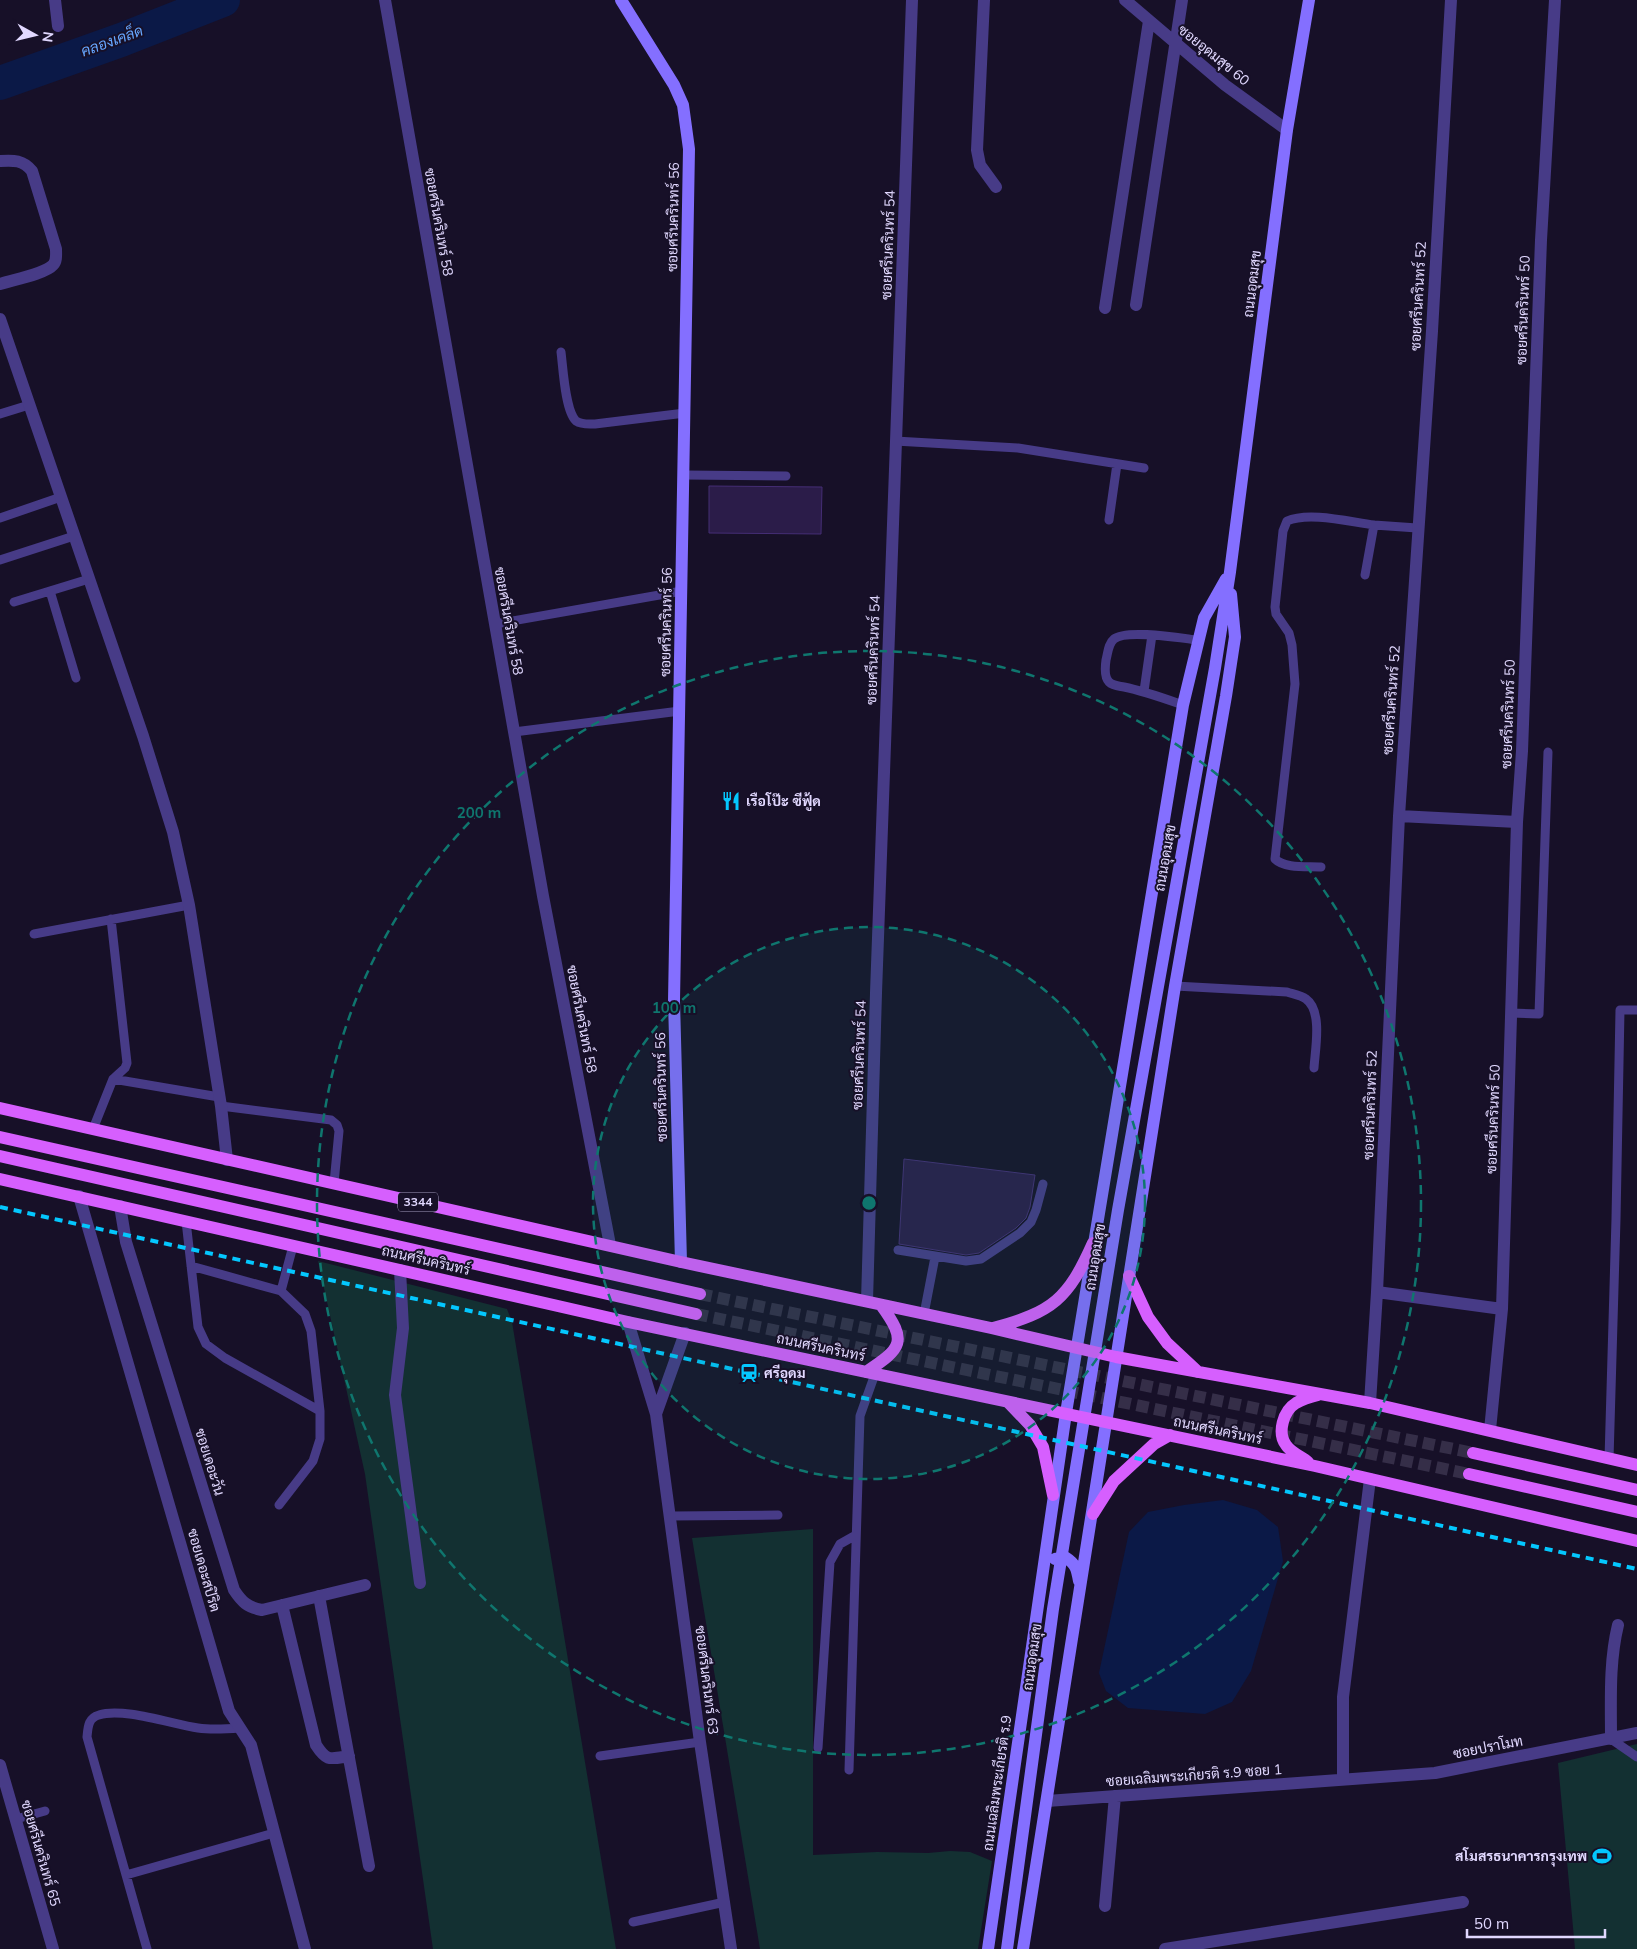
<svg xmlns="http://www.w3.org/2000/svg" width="1637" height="1949" viewBox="0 0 1637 1949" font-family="Mulish,Sarabun,sans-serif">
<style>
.green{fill:#133032}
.water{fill:#0b1947}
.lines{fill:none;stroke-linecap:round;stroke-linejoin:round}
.river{stroke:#0b1947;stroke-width:34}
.building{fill:#2b1c49;stroke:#452e75}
.primary-tunnel{stroke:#352e48;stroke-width:12;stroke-dasharray:12 6;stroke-linecap:butt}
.lane{stroke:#473b87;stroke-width:9}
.street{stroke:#473b87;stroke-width:12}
.secondary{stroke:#846fff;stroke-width:12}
.primary{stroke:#d65ffe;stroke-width:12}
.rail{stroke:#04c7fe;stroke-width:4;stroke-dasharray:8 6;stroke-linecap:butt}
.ring{fill:none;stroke:#0f766e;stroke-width:2.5;stroke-dasharray:9 6}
.labels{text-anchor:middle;stroke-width:4;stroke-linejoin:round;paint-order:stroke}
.shield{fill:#171028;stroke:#a49cbe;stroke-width:1}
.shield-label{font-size:12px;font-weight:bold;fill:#e1d8ff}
.street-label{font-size:14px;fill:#e1d8ff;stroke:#171028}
.poi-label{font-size:14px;font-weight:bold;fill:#e1d8ff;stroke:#171028;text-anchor:start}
.water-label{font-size:15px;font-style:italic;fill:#66a6fe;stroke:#171028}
.centre{fill:#0f766e;stroke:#171028;stroke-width:2.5}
.ring-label{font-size:15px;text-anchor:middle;font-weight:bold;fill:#0f766e;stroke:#171028;stroke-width:4;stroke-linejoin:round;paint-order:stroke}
</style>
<rect width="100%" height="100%" fill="#171028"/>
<path class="green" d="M318,1261L507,1309L512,1322L616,1949H433L365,1474Z
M813,1529V1855L877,1852L928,1853L950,1851L970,1852L992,1861L978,1949H760L692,1538Z
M1637,1744V1949H1575L1558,1763Z"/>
<path class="water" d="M1223,1500L1257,1510L1278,1527L1283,1561L1251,1671L1232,1702L1205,1714L1128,1708L1106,1691L1099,1673L1129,1532L1148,1512L1184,1505Z"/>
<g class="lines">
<path class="river" d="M0,83L121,40L223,0"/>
</g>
<path class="building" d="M709,486L822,487L821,534L709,533Z
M904,1159L1035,1175L1030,1207L1026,1218L1016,1228L979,1253L966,1255L899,1244Z"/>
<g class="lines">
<path class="primary-tunnel" d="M700,1294L1473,1453
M696,1314L1469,1474"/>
<path class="lane" d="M561,352C563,367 565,411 576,421C582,425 588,424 595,424L685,413
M0,414L29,405
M895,441L1018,448L1144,468
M684,475L786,476
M0,518L61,497
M1109,520L1117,464
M0,560L74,536
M1365,575L1374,525L1417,528
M50,591L76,678
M14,602L89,579
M495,624L682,591
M1144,691L1152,635
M1183,705C1163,698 1144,691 1124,687C1119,686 1113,686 1109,682C1104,677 1105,667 1106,660C1108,653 1108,644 1114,639C1126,629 1180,638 1197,640
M514,732L680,711
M1321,867C1308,866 1285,869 1275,859L1295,684L1292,645L1289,633L1276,614L1275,607L1283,531L1287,521C1309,511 1350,522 1374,525
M34,934L189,905
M1175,986L1287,992C1293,994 1301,995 1306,999C1323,1011 1315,1050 1314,1068
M1511,1013L1539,1014L1548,752
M113,1079L219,1097
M221,1106L331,1120L337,1125L339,1131L334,1183
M93,1129L113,1079L125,1068L127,1063L111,919
M186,1221L198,1327L206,1344L225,1358L320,1411V1439L313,1461L279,1505
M293,1246L281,1291L305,1314L311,1331L320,1411
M898,1250L966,1261L981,1259L1020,1233L1031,1222L1036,1210L1043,1184
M191,1266L281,1291
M924,1314L935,1257
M1609,1459L1616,1219L1620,1010H1637
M671,1516L778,1515
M1611,1739L1637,1757
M818,1748L830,1562L840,1544L856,1535
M600,1756L700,1742
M849,1770L860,1416L875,1374
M16,1819L45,1811
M126,1875L274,1833
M633,1922L725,1902
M147,1949L87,1737C88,1727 88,1718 99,1715C122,1707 172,1724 198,1728C212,1730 226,1729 240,1728"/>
<path class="street" d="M55,0L58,26
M385,0L543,896L610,1245
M984,0L977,150L980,165L996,187
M1125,0L1225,85L1287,130
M0,161C14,160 23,160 32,171L56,249C56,254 57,261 53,265C45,274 12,280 0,284
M1136,305L1182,0
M1105,308L1149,21
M0,319L143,736L173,832L189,905L221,1106L227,1160
M1399,816L1517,822
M79,1196L229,1711L251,1745L305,1949
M120,1206L126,1242L234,1590C242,1602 247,1607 262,1610L365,1585
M400,1270L403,1328L395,1395L420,1583
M1377,1292L1502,1309
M867,1301L876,993L912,0
M628,1322L656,1414L700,1742L731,1949
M1370,1403L1377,1292L1399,816L1432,331L1451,0
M656,1414L685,1333
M1490,1430L1502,1309L1517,822L1522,751L1541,240L1555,0
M319,1596L369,1866
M282,1605L316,1745C327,1762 330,1759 349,1756
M1611,1739C1611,1700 1609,1662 1618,1625
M0,1765L53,1949
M1343,1780V1697L1370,1479
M1047,1801L1435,1773L1637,1733
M1105,1906L1115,1796
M1165,1949L1463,1902"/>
<path class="secondary" d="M621,0L674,85L683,105L689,149L674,1001L681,1262
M1055,1559L1065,1557C1076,1564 1077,1569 1079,1581
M988,1949L1066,1413L1183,705L1204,618L1226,579
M1007,1949L1053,1609L1118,1210L1215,668L1230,572L1287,130L1309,0
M1023,1949L1175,986L1226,696L1235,637L1231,594"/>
<path class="primary" d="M0,1108L681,1262L991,1328L1116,1357L1370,1403L1637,1465
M0,1137L700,1294
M0,1156L696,1314
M0,1179L628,1322L1315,1466L1637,1541
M1129,1276L1148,1317L1167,1343L1198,1372
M993,1328C1053,1312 1068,1299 1093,1243
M866,1372C902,1348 908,1342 881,1305
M1008,1402L1030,1425L1043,1447L1053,1495
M1473,1453L1637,1490
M1308,1462C1302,1457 1290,1452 1286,1445C1277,1433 1283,1411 1296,1403C1303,1399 1310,1397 1318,1395
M1469,1474L1637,1512
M1093,1514L1114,1481L1154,1444L1170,1435"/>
<path class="rail" d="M0,1207L1637,1569"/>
</g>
<circle cx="869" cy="1203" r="276" fill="#0f766e" fill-opacity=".12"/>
<g class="ring">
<circle cx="869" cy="1203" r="276"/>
<circle cx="869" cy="1203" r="552"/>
</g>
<defs>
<g id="restaurant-bare" transform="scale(1.5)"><path d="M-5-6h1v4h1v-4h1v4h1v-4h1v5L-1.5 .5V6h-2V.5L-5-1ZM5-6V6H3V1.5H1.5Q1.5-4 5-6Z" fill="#04c7fe" stroke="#171028" stroke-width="2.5" paint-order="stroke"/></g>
<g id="station-bare" transform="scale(1.5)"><path d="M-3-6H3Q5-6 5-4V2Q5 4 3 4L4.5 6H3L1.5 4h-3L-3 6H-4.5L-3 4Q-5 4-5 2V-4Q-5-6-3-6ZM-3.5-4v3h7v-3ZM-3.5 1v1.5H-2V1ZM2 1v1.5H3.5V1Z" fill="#04c7fe" stroke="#171028" stroke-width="2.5" paint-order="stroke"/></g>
<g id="stadium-bare" transform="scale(1.5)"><path d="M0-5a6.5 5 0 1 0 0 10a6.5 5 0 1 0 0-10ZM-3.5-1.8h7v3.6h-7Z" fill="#04c7fe" stroke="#171028" stroke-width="2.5" paint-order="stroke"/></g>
</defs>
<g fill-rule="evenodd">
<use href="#restaurant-bare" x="731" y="801"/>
<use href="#station-bare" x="749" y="1373"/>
<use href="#stadium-bare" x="1602" y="1856"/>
</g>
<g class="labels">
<rect class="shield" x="398" y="1192.5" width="40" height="19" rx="4"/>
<g class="shield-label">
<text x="418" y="1206">3344</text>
</g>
<g class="street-label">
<text transform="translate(1214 55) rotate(39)" y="5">ซอยอุดมสุข 60</text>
<text transform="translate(673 217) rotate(-89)" y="5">ซอยศรีนครินทร์ 56</text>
<text transform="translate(439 222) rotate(80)" y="5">ซอยศรีนครินทร์ 58</text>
<text transform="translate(888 245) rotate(-88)" y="5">ซอยศรีนครินทร์ 54</text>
<text transform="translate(1252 284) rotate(-83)" y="5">ถนนอุดมสุข</text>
<text transform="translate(1418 296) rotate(-87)" y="5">ซอยศรีนครินทร์ 52</text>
<text transform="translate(1523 310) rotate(-88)" y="5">ซอยศรีนครินทร์ 50</text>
<text transform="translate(509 621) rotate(80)" y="5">ซอยศรีนครินทร์ 58</text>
<text transform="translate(666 622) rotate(-89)" y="5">ซอยศรีนครินทร์ 56</text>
<text transform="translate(873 650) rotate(-88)" y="5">ซอยศรีนครินทร์ 54</text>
<text transform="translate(1391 700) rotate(-86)" y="5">ซอยศรีนครินทร์ 52</text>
<text transform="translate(1508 714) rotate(-88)" y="5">ซอยศรีนครินทร์ 50</text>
<text transform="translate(1165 858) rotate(-80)" y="5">ถนนอุดมสุข</text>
<text transform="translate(582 1019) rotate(79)" y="5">ซอยศรีนครินทร์ 58</text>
<text transform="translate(859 1055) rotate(-88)" y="5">ซอยศรีนครินทร์ 54</text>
<text transform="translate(661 1087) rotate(-91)" y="5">ซอยศรีนครินทร์ 56</text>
<text transform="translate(1370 1105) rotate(-88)" y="5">ซอยศรีนครินทร์ 52</text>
<text transform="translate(1493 1119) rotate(-88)" y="5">ซอยศรีนครินทร์ 50</text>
<text transform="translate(1095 1257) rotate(-81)" y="5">ถนนอุดมสุข</text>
<text transform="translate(426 1260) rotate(13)" y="5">ถนนศรีนครินทร์</text>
<text transform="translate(821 1347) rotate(12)" y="5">ถนนศรีนครินทร์</text>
<text transform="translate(1218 1430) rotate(12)" y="5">ถนนศรีนครินทร์</text>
<text transform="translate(210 1462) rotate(73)" y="5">ซอยเดอะวัน</text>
<text transform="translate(204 1570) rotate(74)" y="5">ซอยเดอะสปิริต</text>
<text transform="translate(1032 1657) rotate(-82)" y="5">ถนนอุดมสุข</text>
<text transform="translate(707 1680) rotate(83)" y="5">ซอยศรีนครินทร์ 63</text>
<text transform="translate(1488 1747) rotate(-11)" y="5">ซอยปราโมท</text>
<text transform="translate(1194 1775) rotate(-4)" y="5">ซอยเฉลิมพระเกียรติ ร.9 ซอย 1</text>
<text transform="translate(997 1783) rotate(-82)" y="5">ถนนเฉลิมพระเกียรติ ร.9</text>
<text transform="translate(41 1853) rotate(74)" y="5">ซอยศรีนครินทร์ 65</text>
</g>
<g class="poi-label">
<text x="746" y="806">เรือโป๊ะ ซีฟู้ด</text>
<text x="764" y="1378">ศรีอุดม</text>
<text x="1587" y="1861" text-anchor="end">สโมสรธนาคารกรุงเทพ</text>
</g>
<g class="water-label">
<text transform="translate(112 41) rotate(-20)" y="5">คลองเคล็ด</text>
</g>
</g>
<circle cx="869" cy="1203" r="8" class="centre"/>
<g class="ring-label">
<text x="479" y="818">200 m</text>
<text x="674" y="1013">100 m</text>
</g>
<g transform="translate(35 35) rotate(98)" stroke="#171028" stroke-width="4" paint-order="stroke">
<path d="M0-4L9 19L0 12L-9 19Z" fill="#e1d8ff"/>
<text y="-8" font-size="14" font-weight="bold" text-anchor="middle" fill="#e1d8ff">N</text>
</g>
<path d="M1467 1929v8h138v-8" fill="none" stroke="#e1d8ff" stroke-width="2.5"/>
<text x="1474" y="1929" font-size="15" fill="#e1d8ff" stroke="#171028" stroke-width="4" paint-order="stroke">50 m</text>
</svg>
